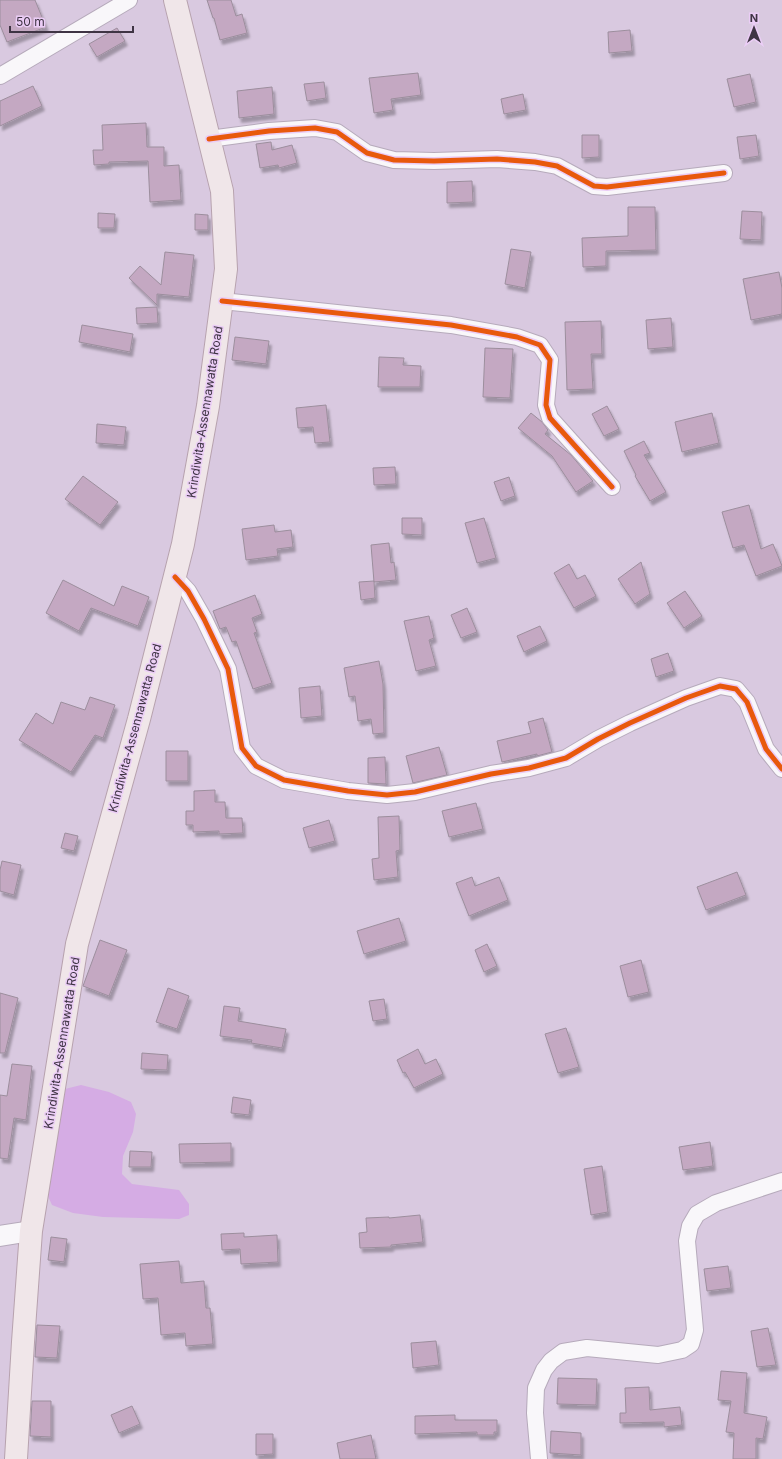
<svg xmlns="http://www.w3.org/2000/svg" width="782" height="1459" viewBox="0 0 782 1459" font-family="Inter,sans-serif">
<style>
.green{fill:#d5ace4}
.building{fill:#c4a8c2;stroke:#9c8e9d;filter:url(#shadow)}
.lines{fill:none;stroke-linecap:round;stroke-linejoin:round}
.minor-casing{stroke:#b6aabb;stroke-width:18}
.tertiary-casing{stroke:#b6aabb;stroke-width:22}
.primary-casing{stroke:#b7a2ae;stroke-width:24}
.minor{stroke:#f9f7fa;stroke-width:16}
.tertiary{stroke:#f9f7fa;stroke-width:20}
.primary{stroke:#f0e6e9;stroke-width:22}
.cycleway-casing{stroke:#ebcdf6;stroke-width:8}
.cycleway{stroke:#e8590c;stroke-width:5}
.labels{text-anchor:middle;stroke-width:3;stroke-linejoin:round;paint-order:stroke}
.street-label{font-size:12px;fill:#3f3444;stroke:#ebcdf6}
</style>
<defs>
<filter id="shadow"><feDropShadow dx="2.5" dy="4.5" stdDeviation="1" flood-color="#0004"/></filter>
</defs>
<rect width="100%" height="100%" fill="#d9c9e0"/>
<path class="green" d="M81,1085L109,1092L131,1102L136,1114L133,1132L123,1156L122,1174L132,1184L179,1190L189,1204V1215L179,1219L103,1217L73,1213L52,1205L47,1194L63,1094L65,1089Z"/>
<path class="building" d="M0,0H35L46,27L7,42L0,25Z
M207,0H231L236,16L242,14L247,33L220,40L214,18H213Z
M117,28L125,41L97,57L89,44Z
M630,30L632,51L609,53L608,32Z
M418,73L421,95L391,99L393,110L374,113L369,78Z
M750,74L756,102L734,107L727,79Z
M324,82L326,98L307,101L304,84Z
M33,86L42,106L0,126V101Z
M272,87L274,114L239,118L237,91Z
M523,94L526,110L504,114L501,99Z
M146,123L147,147H164V166L179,165L181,200L150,202L148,161L109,162V164L94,165L93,150H103L102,125Z
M582,135H599V157L582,158Z
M756,135L759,156L740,159L737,137Z
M271,142L272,150L292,145L297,163L279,168L278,165L260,168L256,144Z
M472,181L473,202L447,203V182Z
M628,207H655L656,250L606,251V266L583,267L582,238L628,236Z
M742,211L762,212L761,240L740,239Z
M98,213L115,214L114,228H98Z
M195,214L208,215V230H195Z
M511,249L531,252L525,288L505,284Z
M165,252L194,255L189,297L157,294V305L129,278L140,266L161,285Z
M779,272L782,288V314L751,320L743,279Z
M157,307L158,323L137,324L136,308Z
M671,318L673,347L648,349L646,320Z
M601,321L602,354H591L593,389L567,390L565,322Z
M82,325L133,334L130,352L79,342Z
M235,337L269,341L266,364L232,360Z
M485,348L513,349L510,398L483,397Z
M379,357L404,358L403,365L421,366L420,387H378Z
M326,405L330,442L315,443L313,427L298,428L296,408Z
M607,406L619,429L604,436L592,414Z
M531,413L542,422L548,430L545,434L571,455L593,481L576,492L552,456L518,428Z
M712,413L719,443L682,452L675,422Z
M97,424L126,427L124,445L96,443Z
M644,441L650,453L644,455L666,492L650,501L635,476L636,475L624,451Z
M395,467L396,484L374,485L373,468Z
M83,476L118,502L100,525L65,499Z
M509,477L515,496L501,501L494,482Z
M749,505L761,549L773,544L782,566L756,576L744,545L733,548L722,512Z
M402,518H422V535L402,534Z
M484,518L496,558L477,563L465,523Z
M274,525L275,532L291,530L293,547L277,549L278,556L246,560L242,529Z
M389,543L391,563L394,562L396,580L374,582L371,545Z
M641,562L650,594L635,604L618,579Z
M569,564L577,579L585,575L596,596L574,608L554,573Z
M63,580L114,606L122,586L149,597L138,626L91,608L79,631L46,613Z
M374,581L375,598L361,600L359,582Z
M685,591L702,616L684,628L667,603Z
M255,595L262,614L252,618L257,632L254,633L272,683L253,689L236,641L232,642L226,627L220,629L213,611Z
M467,608L477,632L461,638L451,615Z
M429,616L434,638L429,640L436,666L416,671L404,621Z
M540,626L547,641L524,652L517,636Z
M668,653L674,671L656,677L651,659Z
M379,661L383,684L384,733L373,734L371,719L358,721L355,696L349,697L344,668Z
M320,686L322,716L301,718L299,688Z
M90,697L115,705L103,738L95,735L71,772L19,740L36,713L53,724L61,702L85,710Z
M543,718L552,752L537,756V754L502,762L497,741L531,733L528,722Z
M439,747L447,775L413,783L406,756Z
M166,751H188V781H166Z
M385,757L386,784L368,783V758Z
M215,790V802H225L226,818H242L243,833L219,834V831L193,832V825H186V811H194V791Z
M476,803L483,829L449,837L442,811Z
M399,816L400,850L396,851L398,877L374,880L372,859L379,858L378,817Z
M329,820L335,841L309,848L303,828Z
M65,833L78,836L74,851L61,848Z
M2,861L21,865L14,895L0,891V870Z
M737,872L746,895L706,910L697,887Z
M472,877L475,886L499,877L508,900L469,916L456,883Z
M399,918L406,941L364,954L357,931Z
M100,940L127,950L109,996L83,986Z
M487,944L497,966L484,972L475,950Z
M641,960L649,992L628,997L620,966Z
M168,988L189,996L177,1029L156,1022Z
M0,993L18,998L5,1053H0Z
M384,999L387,1019L373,1021L369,1001Z
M224,1006L240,1008L238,1021L286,1029L282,1048L251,1043L252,1040L220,1036Z
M566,1028L579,1067L558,1073L545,1034Z
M418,1049L425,1064L436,1059L443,1074L414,1088L405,1072L403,1073L397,1060Z
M142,1053L168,1055L167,1070L141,1069Z
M12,1064L32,1066L26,1120L14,1118L8,1159L0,1158V1095L7,1096Z
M233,1097L251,1100L249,1115L231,1113Z
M710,1142L713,1166L683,1170L679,1147Z
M231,1143V1162L180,1163L179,1144Z
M130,1151L152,1152L151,1167H129Z
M602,1166L608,1212L591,1215L584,1169Z
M420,1215L423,1242L391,1245V1247L360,1248L359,1233L367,1232L366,1218L389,1217V1218Z
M244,1233V1237L277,1235L278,1262L241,1264L240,1249L222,1250L221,1234Z
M51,1237L67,1239L64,1262L48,1260Z
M179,1261L181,1283L204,1281L206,1308H210L213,1344L186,1346L185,1333L161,1335L158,1298L143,1299L140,1264Z
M728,1266L731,1288L707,1291L704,1269Z
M37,1325L60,1326L57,1358L35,1357Z
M768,1328L776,1365L757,1367L751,1331Z
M436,1341L439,1365L413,1368L411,1343Z
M721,1371L747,1373L744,1413L767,1417L763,1439L756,1438V1459H733L734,1433L726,1432L731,1401L718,1400Z
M558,1378L597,1379L596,1405L557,1404Z
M649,1387L650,1410L680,1407L682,1425L664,1427V1422L620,1423V1413H626L625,1388Z
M32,1401H51V1437L30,1436Z
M132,1406L140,1424L119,1433L111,1415Z
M455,1415V1420H497V1432H494V1435H477V1432L415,1434V1416Z
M551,1431L581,1433V1455L550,1453Z
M256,1434H273V1454L256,1455Z
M371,1435L376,1459H340L337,1443Z"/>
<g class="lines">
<g class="minor-casing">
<path id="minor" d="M0,76L129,0
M209,139L269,131L315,128L337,132L367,153L394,160L434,161L497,159L535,162L557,166L594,186L607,187L724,173
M222,301L451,325L517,337L540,345L550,360L546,405L550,418L612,487
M175,577L188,591L204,619L228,669L242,748L256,766L284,780L348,791L387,795L415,792L491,774L529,768L566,758L598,739L630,723L686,698L720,686L736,689L747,702L766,749L782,769
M539,1459L535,1413L536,1388L544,1370L551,1361L563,1352L587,1348L658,1355L682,1350L691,1344L695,1330L687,1241L690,1226L697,1214L716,1203L782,1181"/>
</g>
<g class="tertiary-casing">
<path id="tertiary" d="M0,1236L31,1231"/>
</g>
<g class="primary-casing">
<path id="primary" d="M16,1459L23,1342L31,1231L77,944L139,719L183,544L208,406L226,269L222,191L175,0"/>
</g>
<use href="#minor" class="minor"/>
<use href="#tertiary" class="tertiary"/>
<use href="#primary" class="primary"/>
<g class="cycleway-casing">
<path id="cycleway" d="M209,139L269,131L315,128L337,132L367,153L394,160L434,161L497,159L535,162L557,166L594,186L607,187L724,173
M222,301L451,325L517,337L540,345L550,360L546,405L550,418L612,487
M175,577L188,591L204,619L228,669L242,748L256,766L284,780L348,791L387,795L415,792L491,774L529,768L566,758L598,739L630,723L686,698L720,686L736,689L747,702L766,749L782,769"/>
</g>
<use href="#cycleway" class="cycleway"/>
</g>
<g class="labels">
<g class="street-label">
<text transform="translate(205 412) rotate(-81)" y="4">Krindiwita-Assennawatta Road</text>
<text transform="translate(135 728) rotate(-75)" y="4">Krindiwita-Assennawatta Road</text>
<text transform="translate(62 1043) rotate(-81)" y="4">Krindiwita-Assennawatta Road</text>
</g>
</g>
<g transform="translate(754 28)" stroke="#ebcdf6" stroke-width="3" paint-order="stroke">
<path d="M0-3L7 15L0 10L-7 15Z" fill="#3f3444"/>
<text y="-6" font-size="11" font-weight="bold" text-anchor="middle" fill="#3f3444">N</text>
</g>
<path d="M10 26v6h123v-6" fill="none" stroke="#3f3444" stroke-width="2"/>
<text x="16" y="26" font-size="12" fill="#3f3444" stroke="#ebcdf6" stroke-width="3" paint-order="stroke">50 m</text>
</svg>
